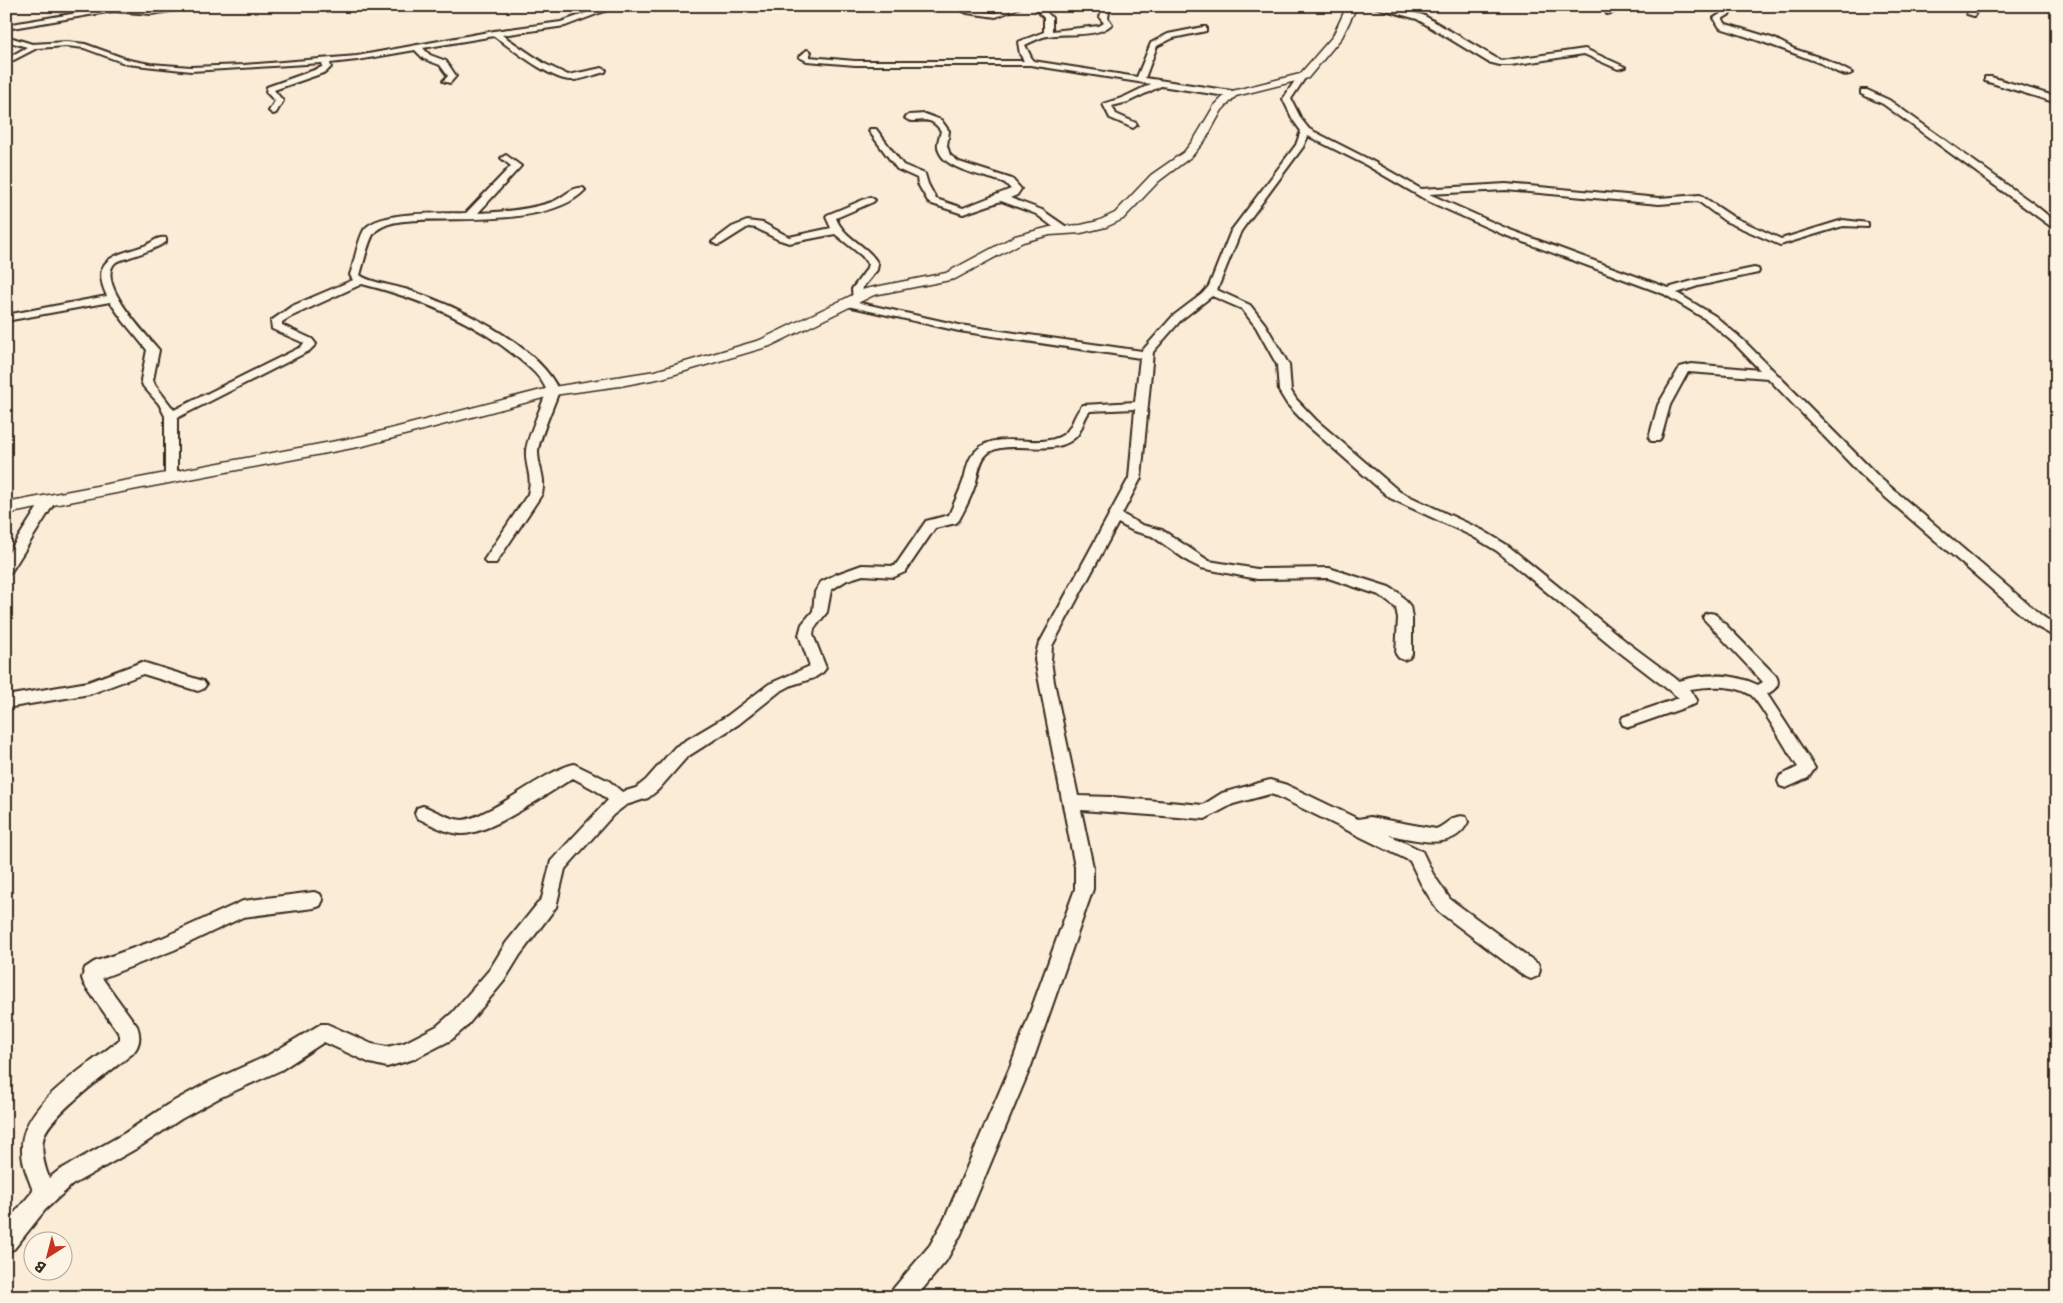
<svg xmlns="http://www.w3.org/2000/svg" width="2063" height="1303" viewBox="0 0 2063 1303" font-family="'Playpen Sans',sans-serif">
<style>
.lines{fill:none;stroke-linecap:round;stroke-linejoin:round}
.minor-casing{stroke:#3b2a1e;stroke-width:4}
.tertiary-casing{stroke:#3b2a1e;stroke-width:3}
.minor{fill:#fcf5e5;fill-rule:evenodd}
.tertiary{fill:#fcf5e5;fill-rule:evenodd}
</style>
<rect width="100%" height="100%" fill="#fbecd8"/>
<filter id="ink" filterUnits="userSpaceOnUse"><feTurbulence type="fractalNoise" baseFrequency=".02" numOctaves="2"/><feDisplacementMap in="SourceGraphic" scale="10" xChannelSelector="R" yChannelSelector="G"/><feConvolveMatrix kernelMatrix="1 2 1 2 8 2 1 2 1" color-interpolation-filters="sRGB"/></filter>
<g filter="url(#ink)">
<g class="lines">
<g class="minor-casing">
<path id="minor" d="M181,6H203L151,14L113,11L6,29V25L113,7L144,10Z
M606,6H618L565,26L502,35L545,64L568,75L602,68L606,70L605,72C595,74 581,81 571,80C551,80 511,48 494,36L423,48L430,55L446,61L456,76L450,83L443,81L448,76L440,65L424,59L415,50L357,60L330,63L331,67L326,72L274,90L283,101L276,113L273,114L269,111L275,101L266,92L267,87L320,68L323,66L322,63L191,71L127,64L84,48L67,46L37,48L6,64V59L27,47L6,41V36L32,44L67,42L85,44L129,60L150,64L191,67L244,65L357,56L494,31L561,22Z
M1012,6H1023L996,17L967,13L963,11L967,9L995,13Z
M1033,6H1041L1052,18V31L1099,26L1104,23L1100,18L1101,12L1105,10L1109,12L1108,18L1112,24C1094,40 1065,31 1043,37C1037,39 1031,42 1025,45L1033,61L1137,77L1151,43L1168,34L1203,27H1206V31L1173,38L1157,46L1145,78L1232,91L1236,94L1232,97L1161,86L1128,102L1112,106L1116,114L1136,123L1137,125L1133,128L1110,118L1103,104L1122,98L1151,84L1030,65H855L807,61L799,57L807,50L811,52L809,57L855,61H1024L1020,54L1018,42L1044,32V18Z
M1371,6H1385L1423,15L1501,61L1585,49L1625,67L1618,69L1584,54L1511,65H1500L1488,62L1417,19Z
M1603,6H1611L1614,12L1607,14Z
M1719,6H1727L1730,14L1722,19L1726,24L1775,39L1794,49L1827,60L1852,73C1844,79 1829,67 1820,63C1787,51 1754,38 1720,28L1714,18L1722,13Z
M1968,6H1976L1977,10L1974,16L1967,14Z
M1298,76L1305,78L1291,99L1301,119L1309,129L1372,161L1421,189L1506,184L1659,198L1700,195L1733,217L1781,239L1843,220L1868,223V227L1843,226L1780,245L1725,221L1698,201L1659,204L1506,190L1429,194L1510,230L1668,288L1696,280L1754,268L1758,269L1759,271L1758,273L1698,286L1677,293L1715,316L1744,341L1880,478L2042,616L2057,626V638L2032,624L1870,484L1768,378L1688,372L1670,405L1661,438L1659,441H1651L1649,438L1658,405L1680,367L1692,364L1760,370L1736,345L1707,320L1664,294L1502,234L1428,201L1366,165L1308,136L1303,147L1241,231L1217,290L1250,305L1265,324L1289,365L1291,391L1296,399L1316,420L1400,492L1482,530L1507,545L1628,643L1679,681C1705,673 1733,673 1758,685L1763,682L1703,618L1705,614L1710,613L1715,614L1776,676C1781,685 1775,690 1767,694L1815,768L1808,778L1786,788L1780,786L1778,781L1780,776L1798,767C1789,754 1760,702 1751,695C1735,684 1709,686 1690,689L1697,700L1695,704L1629,727L1623,725L1621,721L1623,717L1679,698L1618,651L1497,551L1472,536L1390,498L1308,426L1287,404L1279,391L1277,365L1256,327L1242,309L1212,296L1181,320L1153,352L1141,478L1122,514L1142,525L1162,530L1209,561L1257,569L1329,568L1389,587L1399,593L1410,606L1412,618V654L1409,658L1404,660L1399,658L1396,654L1398,618L1396,608L1379,595L1328,578L1257,579L1201,568L1189,562L1152,536L1133,531L1118,523L1052,646L1051,660L1054,682L1078,796L1112,797L1203,805L1222,793L1270,780L1287,785L1358,819L1370,817L1436,829C1447,825 1453,813 1466,817L1468,822C1453,853 1415,839 1389,835L1422,851L1433,874L1450,899L1538,964L1540,970L1538,976L1531,979L1524,976L1438,911L1421,884L1410,861L1277,796L1270,794L1233,804L1205,819L1081,810L1093,867V889L1031,1066L961,1234L946,1261L916,1297H890L893,1289L930,1245L945,1218L1011,1065L1075,889V867L1035,660L1038,646L1129,478L1135,409L1090,411C1082,420 1083,433 1072,440C1048,457 1005,438 987,454C979,461 978,476 975,485C971,497 965,509 959,520L956,523L935,528L905,572L894,577L863,575L847,580L831,590L827,612L814,629L813,635L826,668L823,672L814,678L792,685L779,692L739,724L687,757L658,790L648,798L626,805L613,815L565,869L556,907L520,955L504,981L466,1027L451,1040L414,1059L387,1067L370,1063L324,1042L281,1070L219,1098L181,1119L139,1147L72,1185L45,1210L14,1249L6,1252V1223L33,1191C28,1177 21,1162 22,1147C22,1102 90,1066 120,1039V1035L84,984L82,978L85,968L94,962L162,938L243,901L314,892L320,894L323,900L320,906L314,908L243,917L174,950L102,978L137,1026C141,1036 140,1046 132,1054C112,1070 51,1114 44,1136C40,1149 44,1165 49,1178L58,1171L125,1133L167,1105L205,1084L267,1056L321,1024H327L372,1044L387,1047L404,1043L437,1026L452,1013L490,969L506,943L542,898L551,861L608,800L597,791L573,778C546,794 494,832 464,834C449,835 431,824 417,818L415,813L417,808L423,806C435,810 450,820 463,820C472,819 481,814 489,810C512,799 551,769 574,764L609,781L622,792L636,788L646,780L675,747L727,716L769,684L810,666L799,635L802,624L813,611L815,592L821,582L837,574L862,565L895,566L926,521L949,515C954,503 960,491 964,479C966,472 967,463 971,457C992,425 1033,451 1061,436C1073,430 1073,414 1083,405L1135,402L1140,358L959,331L843,305L842,303L843,301L847,300L959,325L1142,351L1173,316L1202,294L1209,286L1231,231L1296,145L1301,131L1293,120L1283,99Z
M1985,77H1991L2057,97V103L1985,81Z
M1861,90H1867L1889,100L2035,205L2057,223V231L1883,104L1861,94Z
M925,114L941,120L949,131L947,146L950,155L959,162L1012,179L1021,189L1017,195L1010,198L1042,210L1068,228V232H1060L1036,214L1001,201L963,214L929,203L918,184L917,178L897,169L869,131L870,129H876L903,165L925,174L928,184L936,199L963,208L1011,189L1005,183C987,175 941,171 938,147C937,142 940,136 941,131C928,111 916,127 905,118L909,115Z
M506,155L521,166L478,213C503,212 528,210 552,202C562,199 572,186 583,188L585,190C552,225 463,218 419,220C405,221 386,221 375,232C369,238 363,266 360,275C368,282 396,286 408,290C455,305 538,344 559,391C554,405 539,439 538,451C538,469 546,475 542,494L496,563H486L484,560L528,494C533,475 525,468 526,451C527,438 542,405 547,391C541,376 529,367 517,357C472,320 418,298 362,284L290,317L282,322V325L312,339L316,344L309,351L177,418V477L171,481L165,477V416L159,404L143,386L141,380L147,350L124,322L110,302L6,321V315L107,296C89,259 116,255 144,246C152,243 157,236 166,238V242C155,249 143,253 130,257C126,259 119,260 116,262C93,281 148,336 159,350L153,380L155,385L174,410L301,347L304,343L272,329L271,321L292,306L353,280L350,275C354,263 358,240 364,230C378,210 443,214 466,213L511,166L501,158Z
M870,197L875,200L873,202L836,218C844,239 868,245 878,264L877,270L863,287L861,300H853L852,289L866,270L868,264L862,256L835,234L789,243L777,239L756,228L748,227L721,244L717,245L712,242L732,227L747,221L763,223L789,237L831,228L826,217L827,215Z
M48,498L53,499L55,502L11,572L6,574V557L43,499Z
M142,662L203,681L206,685L203,689L198,691L143,674L90,694L6,708V696L88,682Z"/>
</g>
<g class="tertiary-casing">
<path id="tertiary" d="M1347,6H1357L1342,37L1308,78L1236,96L1222,110L1206,139L1192,156L1159,181L1123,219L1106,227L1081,233L1050,235L1023,242L955,279L874,295L770,346L662,378L620,386L554,395L363,446L6,514V503L363,436L553,387L655,371L760,340L865,289L946,273L1015,236L1050,227L1081,225L1098,221L1115,213L1151,175L1184,152L1195,138L1214,106L1228,92L1300,74L1333,36Z"/>
</g>
<use href="#minor" class="minor"/>
<use href="#tertiary" class="tertiary"/>
</g>
</g>
<rect width="2063" height="1303" fill="none" stroke="#fcf5e5" stroke-width="25"/>
<rect x="12" y="12" width="2038" height="1278" fill="none" stroke="#3b2a1e" stroke-width="2" filter="url(#ink)"/>
<g transform="translate(48 1256) rotate(216)"><circle r="24" fill="#fcf5e5" stroke="#afa495"/>
<path d="M0-4L9 19L0 12L-9 19Z" fill="#c8321e"/>
<text y="-8" font-size="14" font-weight="bold" text-anchor="middle" fill="#3b2a1e">B</text>
</g>
</svg>
